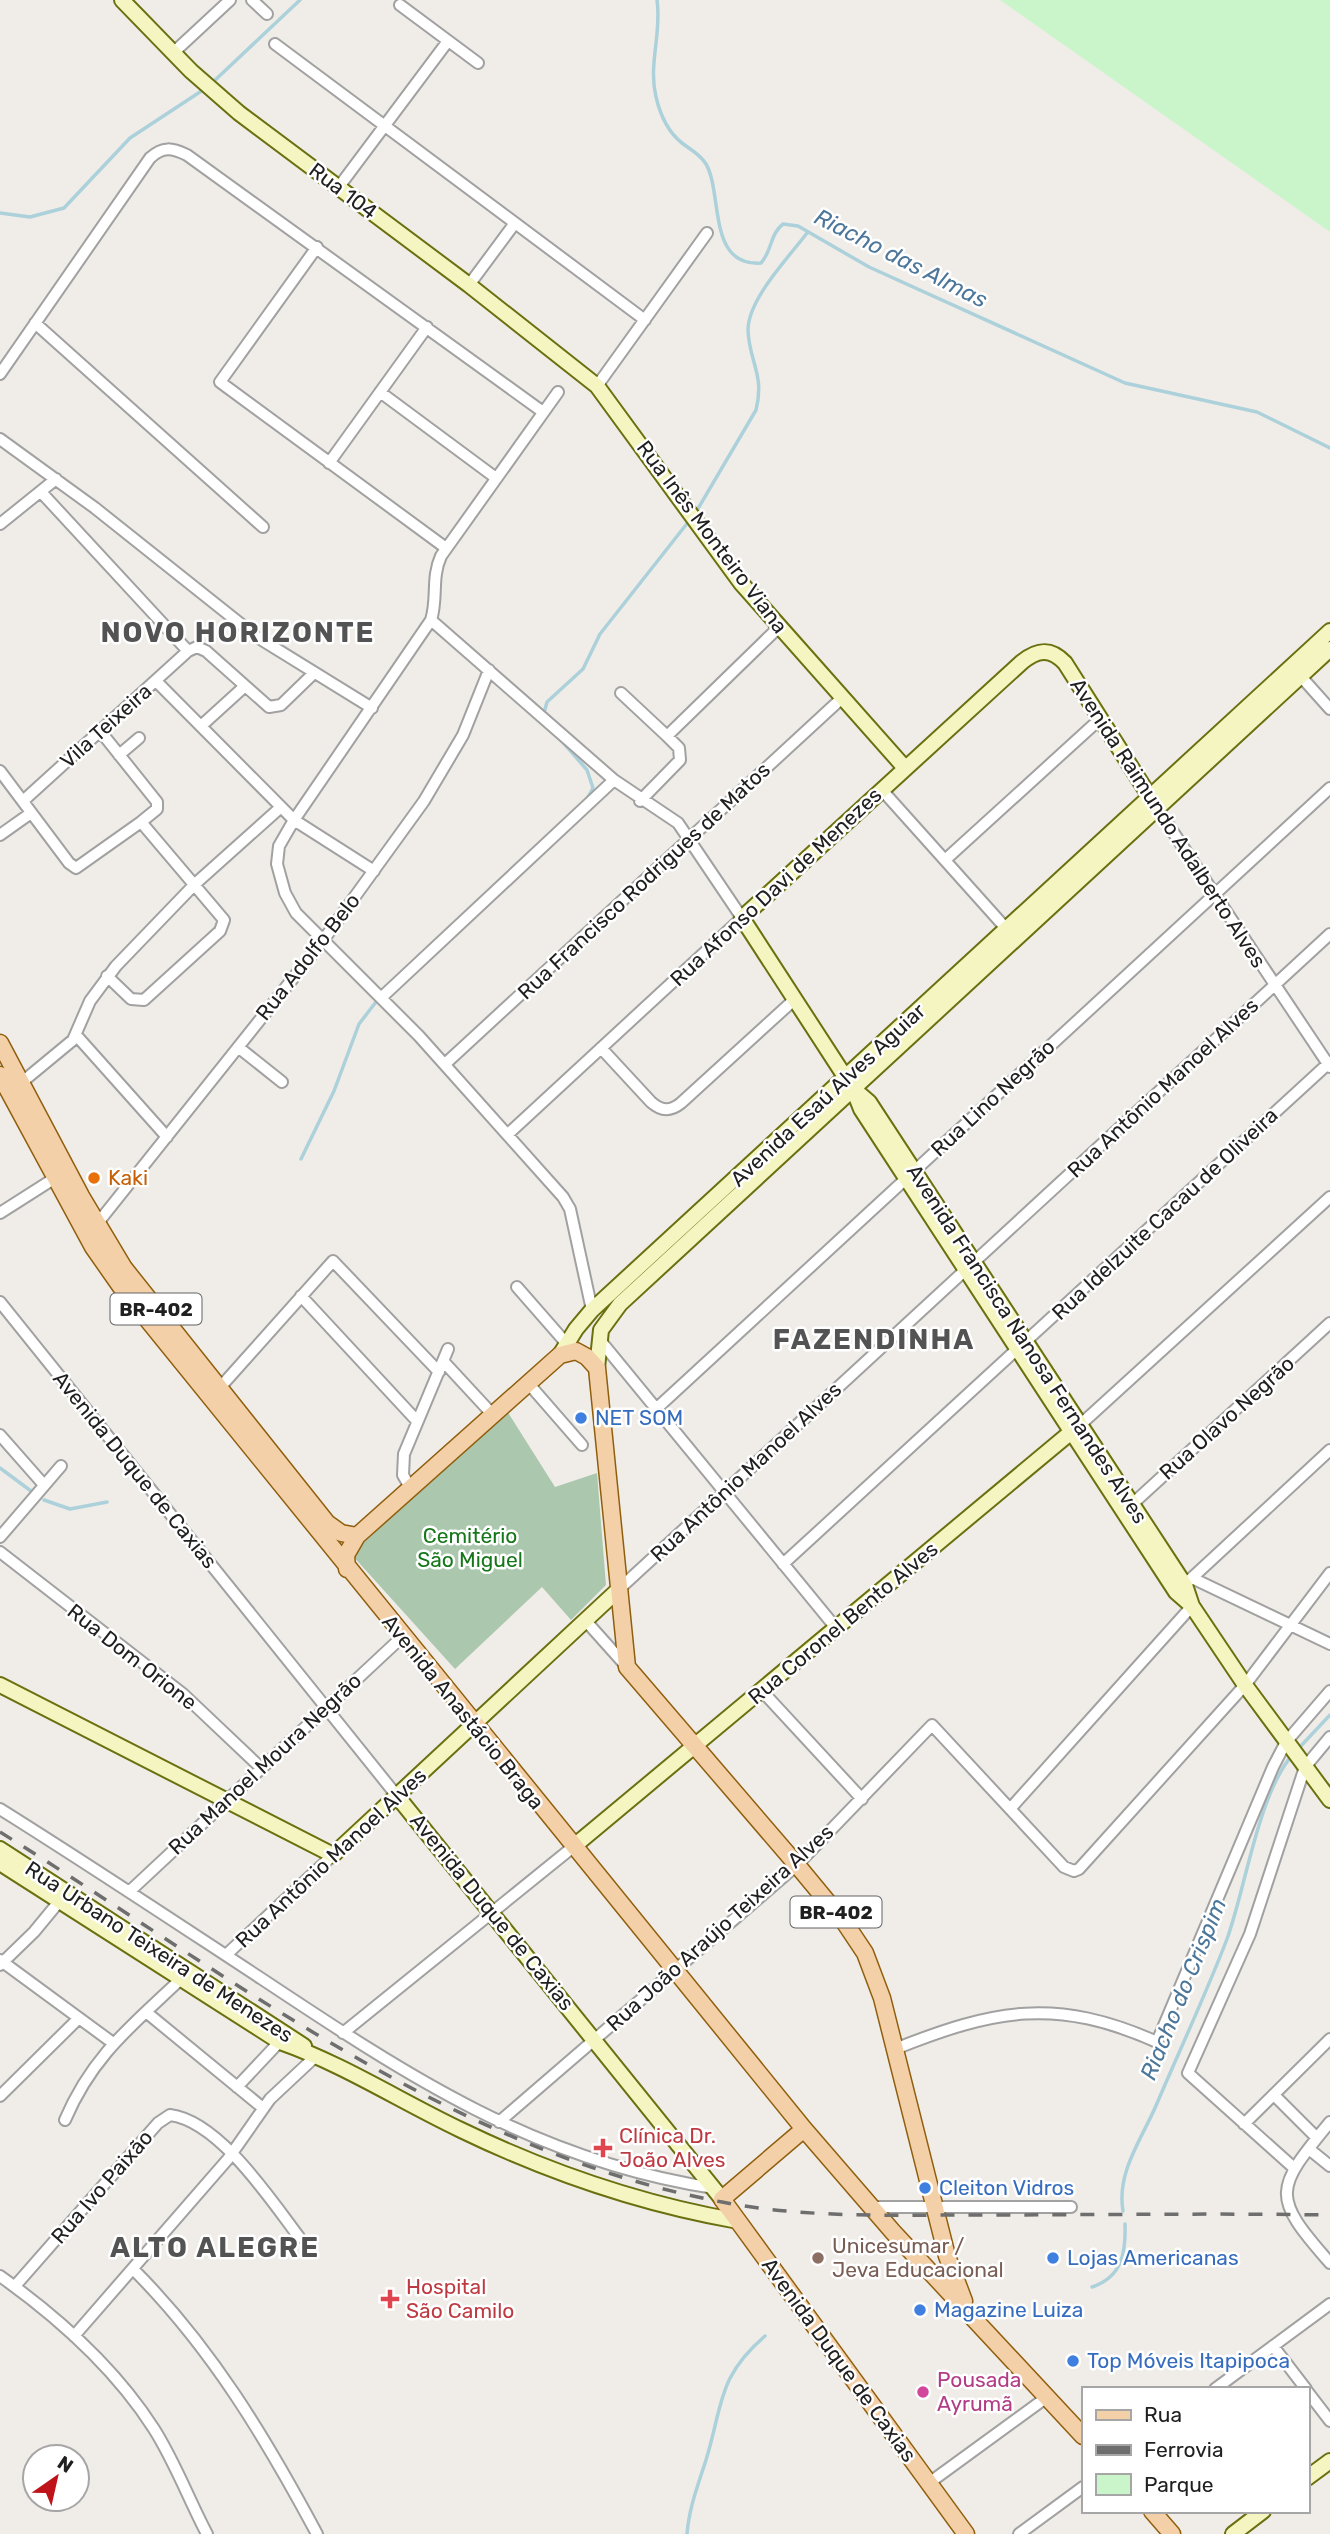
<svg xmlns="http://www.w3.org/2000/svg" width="1330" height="2534" viewBox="0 0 1330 2534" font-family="Rubik,sans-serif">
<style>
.cemetery{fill:#abc7ae}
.park{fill:#caf5cb}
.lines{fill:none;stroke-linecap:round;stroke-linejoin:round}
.stream{stroke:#acd1da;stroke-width:3.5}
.street-casing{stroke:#a1a1a1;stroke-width:14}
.secondary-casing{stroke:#6a700f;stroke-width:18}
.primary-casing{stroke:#905f0d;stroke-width:19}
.street{stroke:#fff;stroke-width:10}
.secondary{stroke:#f4f5c1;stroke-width:14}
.primary{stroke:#f4d0a9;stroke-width:16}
.rail{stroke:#6e6e6e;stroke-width:3.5;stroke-dasharray:14 14;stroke-linecap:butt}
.food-dot{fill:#e8710a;stroke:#fff;stroke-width:2.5}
.shop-dot{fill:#3f7fe0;stroke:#fff;stroke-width:2.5}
.health-dot{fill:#e0444e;stroke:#fff;stroke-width:2.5}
.education-dot{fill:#8d6e63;stroke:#fff;stroke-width:2.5}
.hotel-dot{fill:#d1479c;stroke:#fff;stroke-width:2.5}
.labels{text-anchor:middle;stroke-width:5;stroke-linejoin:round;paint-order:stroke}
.shield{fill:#fff;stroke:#636363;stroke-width:2}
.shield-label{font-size:19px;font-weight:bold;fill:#202020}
.street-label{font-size:21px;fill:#202020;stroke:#fff}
.food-label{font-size:21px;fill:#c56008;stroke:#fff;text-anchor:start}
.shop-label{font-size:21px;fill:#366cbe;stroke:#fff;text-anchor:start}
.park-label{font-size:21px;fill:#16771a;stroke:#fff}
.health-label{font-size:21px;fill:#be3a42;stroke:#fff;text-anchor:start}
.education-label{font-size:21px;fill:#785e54;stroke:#fff;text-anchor:start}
.hotel-label{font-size:21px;fill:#b23c85;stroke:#fff;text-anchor:start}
.water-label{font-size:23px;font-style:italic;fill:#4d779a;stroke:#fff}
.district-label{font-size:28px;font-weight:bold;letter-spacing:2px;fill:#535353;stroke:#fff}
</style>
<rect width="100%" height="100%" fill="#f0ede8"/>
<path class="cemetery" d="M507,1411L555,1487L597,1473L606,1585L571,1620L542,1587L455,1669L351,1554Z"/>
<path class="park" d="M1000,0H1330V232Z"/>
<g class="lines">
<path class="stream" d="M657,0C662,33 648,64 656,97C660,114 668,132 682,143C691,150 700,154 706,164C723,193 707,267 761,263C772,251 770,234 783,224L798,226L869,267L1125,383L1257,412L1330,448
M212,83L300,0
M0,213L30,217L64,208L130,138L206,88
M696,512L756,410C765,374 749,362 748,330C748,299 789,257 807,233
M544,713L547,702L583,669L600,634L689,521
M561,740L587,770L593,788L587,799
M301,1159L334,1091L359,1024L379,998
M0,1468L31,1491
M44,1500L70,1509L107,1502
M1298,1749L1330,1715
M1123,2211C1116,2171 1144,2136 1158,2101C1181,2047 1206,1994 1227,1939C1246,1887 1258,1794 1293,1754
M1092,2287C1122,2277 1126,2253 1125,2224
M687,2534C689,2508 698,2485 706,2460C723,2405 717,2377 765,2336"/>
<g class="street-casing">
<path id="street" d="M252,0L267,14
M400,5L478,63
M275,44L645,320
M173,53L230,0
M338,188L448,41
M317,247L220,382L446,548
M469,285L515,223
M35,323L263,527
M0,374L150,158C163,146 172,148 187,155L543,412
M597,386L707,233
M380,392L496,478
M558,392L441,556C431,578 438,598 431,620L294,820L279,846L277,864L285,893L296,913L419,1036L563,1197L570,1209L592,1310
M0,439L95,508L257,637L372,708
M329,463L427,327
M41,492L188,651L197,647L206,651L269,707L281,705L313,674
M0,524L56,479
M431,620L614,780L678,823L742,918L508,1134
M1296,671L1330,709
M156,681L294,820L374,871
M621,693L667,736
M201,726L245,686
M101,732L157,802V809L141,822L224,920L220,931L144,1000L131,999L107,976
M119,755L139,738
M0,771L69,863L76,868L141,822
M882,790L1011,934
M23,801L188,651
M640,801L680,760L679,748L667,736L778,628
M1157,808L1330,1067
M0,835L31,813
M945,860L1100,719
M382,997L614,780
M76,1035L167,1137
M238,1047L282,1082
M601,1048L651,1102C661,1111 670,1112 681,1103L795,999
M445,1064L842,698
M21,1083L73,1040L90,1001L116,966L195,884L281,807
M0,1213L55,1178
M97,1224L322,942L424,801L463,735L489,670
M517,1287L566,1343
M301,1296L417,1421
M0,1302L397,1796
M599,1339L836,1628
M443,1361L493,1415
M528,1383L582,1445
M216,1392L333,1261L439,1372
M656,1409L1330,788
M1080,1425L1330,1197
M0,1435L44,1485
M411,1489L403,1475L404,1454L448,1349
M1128,1508L1330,1323
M0,1537L61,1466
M0,1552L183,1694L260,1767
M783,1564L1330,1062
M1192,1578L1330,1644
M1181,1588L1330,1450
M617,1591L1330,934
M585,1620L627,1667
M762,1691L862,1799
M0,1809C88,1864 175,1922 262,1979C408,2076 536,2161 714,2188
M1010,1809L1192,1606
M130,1891L402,1637
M226,1955L333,1855
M0,1960L113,2043
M0,1965L34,1932L62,1898
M146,2012L263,2108
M343,2033L573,1847
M895,2049C995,2009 1056,1997 1157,2042L1273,1767L1286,1742L1330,1691
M237,2087L283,2038
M1274,2095L1317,2138
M0,2096L79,2018
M65,2120C93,2054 134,2024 184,1976
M499,2122L797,1865L932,1725L1064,1867L1074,1871L1079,1869L1245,1685L1330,1573
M1330,2122C1274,2190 1271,2196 1330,2263
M1244,2124L1330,2039
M1309,2149L1330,2166
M1294,2168L1188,2073L1250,1934L1305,1767L1330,1737
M870,2207H1071
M133,2269C211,2347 265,2437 317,2534
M0,2276C59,2318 115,2368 154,2429C175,2462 189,2500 207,2534
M15,2286L158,2123L170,2115C219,2121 271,2200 299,2237
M74,2336L228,2159L270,2099L317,2055
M1273,2346L1306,2389
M1215,2389L1330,2304
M1307,2391L1330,2421
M929,2483L1047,2397
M1019,2534L1083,2487"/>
</g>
<g class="secondary-casing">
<path id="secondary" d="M122,0L191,71L239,113L469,285L597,386L741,583L905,768
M1157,808L1065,663C1050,647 1037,650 1022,662L742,918L853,1089L861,1109L1176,1592L1192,1606
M855,1090L869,1102L1185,1585L1192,1606L1245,1685L1330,1800
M560,1355L576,1329L592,1310L1330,631
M597,1368L601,1330L620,1304L1330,649
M0,1685L333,1855L617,1591
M397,1796L722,2199
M573,1847L1076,1428
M0,1849L304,2046
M0,1863L280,2042C343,2064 400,2101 461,2130C550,2173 641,2204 738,2221
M1307,2478L1330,2461
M1233,2534L1263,2511"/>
</g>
<g class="primary-casing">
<path id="primary" d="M0,1043L81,1196L124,1268L327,1523L341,1533L357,1536
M0,1075L93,1247L121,1287L804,2129L893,2232L1083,2436
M347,1569L346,1555L357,1536L560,1355L576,1351L587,1357L597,1368L627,1667L797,1865L845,1923L865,1953L882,1998L947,2256L964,2301
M804,2129L722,2199L966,2534
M1152,2511L1172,2534"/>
</g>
<use href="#street" class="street"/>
<use href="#secondary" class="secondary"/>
<use href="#primary" class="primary"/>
<path class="rail" d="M0,1832C229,1974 450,2151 722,2202C803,2218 889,2215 972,2215C1091,2215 1211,2213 1330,2215"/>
</g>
<circle class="food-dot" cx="94" cy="1178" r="7"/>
<g class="shop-dot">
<circle cx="581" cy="1418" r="7"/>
<circle cx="925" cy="2188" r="7"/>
<circle cx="1053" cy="2258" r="7"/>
<circle cx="920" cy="2310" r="7"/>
<circle cx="1073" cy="2361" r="7"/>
</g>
<g class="health-dot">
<path d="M599.5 2137.5h7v7h7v7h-7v7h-7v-7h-7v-7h7z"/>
<path d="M386.5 2288.5h7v7h7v7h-7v7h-7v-7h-7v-7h7z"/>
</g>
<circle class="education-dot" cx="818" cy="2258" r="7"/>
<circle class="hotel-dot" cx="923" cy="2392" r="7"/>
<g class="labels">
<g class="shield">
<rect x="110.5" y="1293.5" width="91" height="31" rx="5"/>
<rect x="790.5" y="1896.5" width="91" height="31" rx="5"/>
</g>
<g class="shield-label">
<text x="156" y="1316">BR-402</text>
<text x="836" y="1919">BR-402</text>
</g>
<g class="street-label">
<text transform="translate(343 191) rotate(37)" y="7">Rua 104</text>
<text transform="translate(712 537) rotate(53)" y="7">Rua Inês Monteiro Viana</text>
<text transform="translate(106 726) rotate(-42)" y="7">Vila Teixeira</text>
<text transform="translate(1168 823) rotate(57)" y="7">Avenida Raimundo Adalberto Alves</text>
<text transform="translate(644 881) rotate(-43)" y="7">Rua Francisco Rodrigues de Matos</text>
<text transform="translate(776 887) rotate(-43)" y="7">Rua Afonso Davi de Menezes</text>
<text transform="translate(308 957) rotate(-52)" y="7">Rua Adolfo Belo</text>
<text transform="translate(1163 1088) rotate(-43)" y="7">Rua Antônio Manoel Alves</text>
<text transform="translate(828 1095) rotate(-43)" y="7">Avenida Esaú Alves Aguiar</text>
<text transform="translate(993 1098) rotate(-43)" y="7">Rua Lino Negrão</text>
<text transform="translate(1165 1214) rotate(-43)" y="7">Rua Idelzuite Cacau de Oliveira</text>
<text transform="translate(1027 1344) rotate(57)" y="7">Avenida Francisca Nanosa Fernandes Alves</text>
<text transform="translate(1227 1418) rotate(-42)" y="7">Rua Olavo Negrão</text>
<text transform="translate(135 1470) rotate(51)" y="7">Avenida Duque de Caxias</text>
<text transform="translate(746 1472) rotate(-43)" y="7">Rua Antônio Manoel Alves</text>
<text transform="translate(843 1623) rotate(-40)" y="7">Rua Coronel Bento Alves</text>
<text transform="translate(132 1657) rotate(38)" y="7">Rua Dom Orione</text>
<text transform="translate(463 1712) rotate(51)" y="7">Avenida Anastácio Braga</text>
<text transform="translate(265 1764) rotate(-43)" y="7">Rua Manoel Moura Negrão</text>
<text transform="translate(331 1858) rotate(-43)" y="7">Rua Antônio Manoel Alves</text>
<text transform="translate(492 1912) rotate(51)" y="7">Avenida Duque de Caxias</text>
<text transform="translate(720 1928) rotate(-42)" y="7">Rua João Araújo Teixeira Alves</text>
<text transform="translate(159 1952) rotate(33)" y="7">Rua Urbano Teixeira de Menezes</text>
<text transform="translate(102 2187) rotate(-49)" y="7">Rua Ivo Paixão</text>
<text transform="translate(839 2360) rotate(54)" y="7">Avenida Duque de Caxias</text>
</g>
<g class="food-label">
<text x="108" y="1185">Kaki</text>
</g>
<g class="shop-label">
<text x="595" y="1425">NET SOM</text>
<text x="939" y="2195">Cleiton Vidros</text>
<text x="1067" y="2265">Lojas Americanas</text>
<text x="934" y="2317">Magazine Luiza</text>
<text x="1087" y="2368">Top Móveis Itapipoca</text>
</g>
<g class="park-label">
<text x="470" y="1543">Cemitério<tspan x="470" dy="24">São Miguel</tspan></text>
</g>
<g class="health-label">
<text x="619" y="2143">Clínica Dr.<tspan x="619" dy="24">João Alves</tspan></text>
<text x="406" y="2294">Hospital<tspan x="406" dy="24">São Camilo</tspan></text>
</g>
<g class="education-label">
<text x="832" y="2253">Unicesumar /<tspan x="832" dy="24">Jeva Educacional</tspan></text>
</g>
<g class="hotel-label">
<text x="937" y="2387">Pousada<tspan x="937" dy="24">Ayrumã</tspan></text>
</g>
<g class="water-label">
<text transform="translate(901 258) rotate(27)" y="8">Riacho das Almas</text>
<text transform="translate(1183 1989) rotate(-68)" y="8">Riacho do Crispim</text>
</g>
<g class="district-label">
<text x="238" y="642">NOVO HORIZONTE</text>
<text x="874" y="1349">FAZENDINHA</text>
<text x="215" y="2257">ALTO ALEGRE</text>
</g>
</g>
<rect x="1082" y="2387" width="228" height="126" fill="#ffffff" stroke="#a6a6a6" stroke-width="2"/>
<rect x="1096" y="2410" width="35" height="10" fill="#f4d0a9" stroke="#a6a6a6" stroke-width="2"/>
<text x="1144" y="2422" font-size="21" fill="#202020">Rua</text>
<rect x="1096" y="2445" width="35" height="10" fill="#6e6e6e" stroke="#a6a6a6" stroke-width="2"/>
<text x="1144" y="2457" font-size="21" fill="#202020">Ferrovia</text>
<rect x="1096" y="2474" width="35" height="21" fill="#caf5cb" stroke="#a6a6a6" stroke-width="2"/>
<text x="1144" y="2492" font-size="21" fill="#202020">Parque</text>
<g transform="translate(56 2478) rotate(34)"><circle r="33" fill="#ffffff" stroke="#a6a6a6" stroke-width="2"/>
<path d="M0-5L12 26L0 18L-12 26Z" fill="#bf1219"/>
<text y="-10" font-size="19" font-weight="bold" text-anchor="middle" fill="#202020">N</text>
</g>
</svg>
